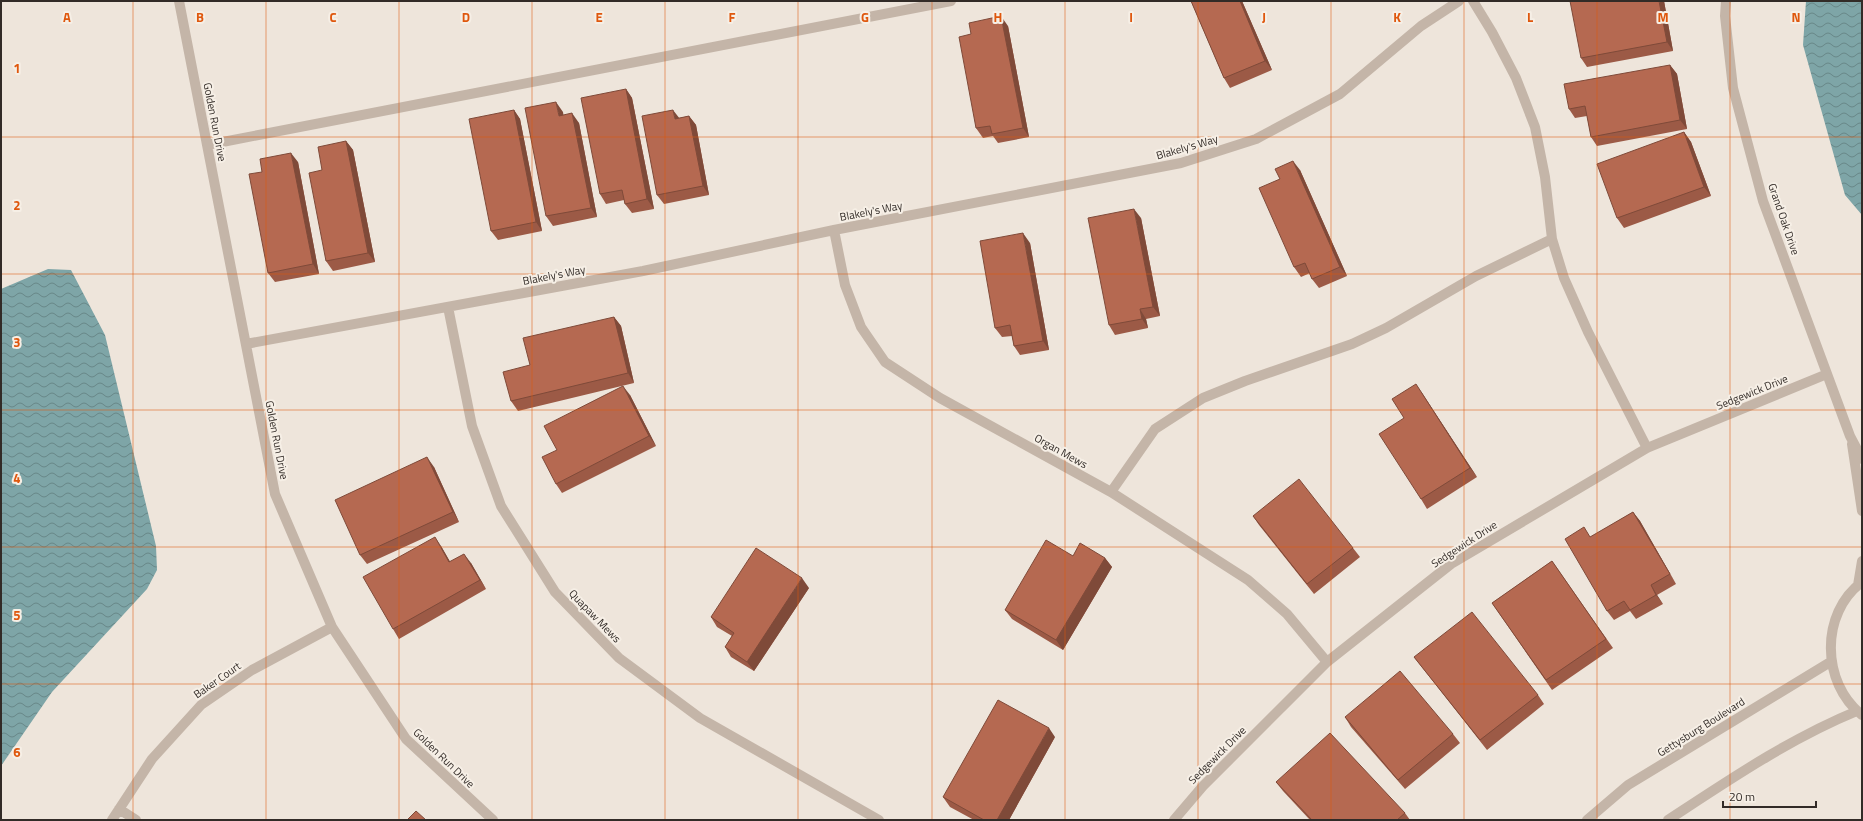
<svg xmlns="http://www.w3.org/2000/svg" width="1863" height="821" viewBox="0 0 1863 821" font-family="'Titillium Web',sans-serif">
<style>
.water{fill:url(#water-waves)}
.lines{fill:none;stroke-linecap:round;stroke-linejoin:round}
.minor{stroke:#c4b5a8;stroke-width:10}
.wall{fill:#9c5a46}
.shaded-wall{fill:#7f4a39}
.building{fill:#b56951;stroke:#7f4a39}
.grid{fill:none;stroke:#df570d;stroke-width:1;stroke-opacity:0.55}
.labels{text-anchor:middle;stroke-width:4;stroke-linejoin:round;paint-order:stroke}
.street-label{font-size:11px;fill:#322b27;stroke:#f6efe6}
.grid-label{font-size:13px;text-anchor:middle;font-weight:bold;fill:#df570d;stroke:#f6efe6;stroke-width:4;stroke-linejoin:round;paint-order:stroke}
</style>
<defs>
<pattern id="water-waves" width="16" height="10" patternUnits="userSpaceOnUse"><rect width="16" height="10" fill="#7ea5a7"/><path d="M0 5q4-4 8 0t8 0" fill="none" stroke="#688788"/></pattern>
</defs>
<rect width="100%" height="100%" fill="#eee5db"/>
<path class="water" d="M1806,1H1862V215L1845,195L1803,45Z
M48,269L71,270L105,335L156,546L157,570L147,589L52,692L1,766V289Z"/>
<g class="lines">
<path class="minor" d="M179,1L275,494L332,627L406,739L493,820
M1473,1L1492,32L1516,78L1535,127L1545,177L1552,239L1564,278L1588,332L1647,448
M1726,1L1725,16L1733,88L1763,201L1850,436L1862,459
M207,145L951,1
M834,230L845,285L861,327L885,362L940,398L1111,492L1248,580L1287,614L1327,662
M448,307L472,426L501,506L555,592L619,658L700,718L879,820
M246,344L643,271L834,230L1181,163L1256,139L1340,94L1421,26L1459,1
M1852,444L1862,511
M1111,492L1155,429L1203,398L1245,381L1352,344L1386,328L1476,276L1552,239
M1862,582C1820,613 1821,683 1862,715
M1858,585L1862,561
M119,809L136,820
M112,820L152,759L201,705L252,670L332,627
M1174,820L1203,786L1327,662L1451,564L1647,448L1827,374
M1587,820L1628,785L1832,661
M1668,820C1729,780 1789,739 1857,711"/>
</g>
<path class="wall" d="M1191,1H1242L1272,70L1230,88L1224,78Z
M1664,1L1673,51L1587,67L1581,58Z
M1008,26L1029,137L998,143L993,136L983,138L976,128L971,34Z
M1670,65L1677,74L1687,129L1597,146L1591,137L1587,116L1575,118L1569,109Z
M626,89L632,98L654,209L632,213L625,204L624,200L606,204L600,194Z
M514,110L520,119L542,231L498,240L491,231Z
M563,112V115L579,123L597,217L553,226L546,216Z
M689,116L696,125L709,195L664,204L657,195L679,118Z
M1684,132L1691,142L1711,196L1624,228L1617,218Z
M346,141L353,150L375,262L333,271L326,261L322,170Z
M298,162L319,274L275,282L268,273L262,172Z
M1300,170L1347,276L1319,288L1312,279L1310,273L1301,277L1294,267Z
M1141,218L1160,316L1146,319L1148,328L1115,335L1109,325Z
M1030,243L1049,350L1020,355L1014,346L1012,336L1002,337L995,328Z
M614,317L621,326L634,383L518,411L511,401L530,365Z
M1422,393L1477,477L1427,509L1421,499L1404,418Z
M630,395L656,446L562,493L556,484L557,450Z
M434,467L459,522L367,564L360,555Z
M1633,512L1640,521L1676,584L1657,595L1663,604L1636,619L1630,611L1614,620L1607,611L1591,537Z
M1253,516L1353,548L1360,557L1314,594L1259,525Z
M441,546L450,562L471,563L486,589L399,639L393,629Z
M1105,558L1112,567L1063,650L1012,619L1005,610Z
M1552,561L1613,648L1552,690L1492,603Z
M809,588L754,671L731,657L725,647L732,636L717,627L711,617Z
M1414,657L1538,695L1544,704L1487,750L1421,666Z
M1345,717L1453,734L1460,743L1405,789L1351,727Z
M1055,737L1009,820H974L950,807L943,797Z
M1276,782L1405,813L1410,820H1310L1283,791Z"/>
<path class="shaded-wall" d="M1240,1H1242L1272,70L1265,61Z
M1659,1H1664L1673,51L1667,42Z
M1001,16L1008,26L1029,137L1023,128Z
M1670,65L1677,74L1687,129L1680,120Z
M626,89L632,98L654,209L647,199Z
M556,102L563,112L565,125L559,116Z
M514,110L520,119L542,231L536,222Z
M673,110L680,119H675Z
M572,113L579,123L597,217L591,208Z
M689,116L696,125L709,195L703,186Z
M1684,132L1691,142L1711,196L1704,187Z
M346,141L353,150L375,262L368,253Z
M291,153L298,162L319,274L313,264Z
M1293,161L1300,170L1347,276L1340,267Z
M1134,209L1141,218L1160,316L1153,307Z
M1023,233L1030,243L1049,350L1043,341Z
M1140,309L1146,319L1148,328L1142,319Z
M614,317L621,326L634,383L628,373Z
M1416,384L1422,393L1477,477L1470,468Z
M623,386L630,395L656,446L649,436Z
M427,457L434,467L459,522L453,512Z
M1633,512L1640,521L1676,584L1670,574Z
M435,537L441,546L456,572L449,562Z
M464,554L471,563L486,589L480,580Z
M1105,558L1112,567L1063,650L1056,640Z
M802,578L809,588L754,671L747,662Z
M1651,585L1657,595L1663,604L1656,595Z
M1049,728L1055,737L1009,820H997Z"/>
<path class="building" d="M1191,1H1240L1265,61L1224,78Z
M1570,1H1659L1667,42L1581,58Z
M1001,16L1023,128L992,134L990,126L976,128L959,37L971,34L969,23Z
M1670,65L1680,120L1591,137L1585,106L1569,109L1564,84Z
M626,89L647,199L625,204L622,190L600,194L581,98Z
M556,102L559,116L572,113L591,208L546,216L525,108Z
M514,110L536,222L491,231L469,119Z
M673,110L675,119L689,116L703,186L657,195L642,116Z
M1684,132L1704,187L1617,218L1597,164Z
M346,141L368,253L326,261L309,173L322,170L318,147Z
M291,153L313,264L268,273L249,174L262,172L260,159Z
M1293,161L1340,267L1312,279L1305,263L1294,267L1259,188L1280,179L1275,169Z
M1134,209L1153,307L1140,309L1142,319L1109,325L1088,218Z
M1023,233L1043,341L1014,346L1010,325L995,328L980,241Z
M614,317L628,373L511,401L503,372L530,365L523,338Z
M1416,384L1470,468L1421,499L1379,434L1404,418L1392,399Z
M623,386L649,436L556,484L542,457L557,450L544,426Z
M427,457L453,512L360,555L335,500Z
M1299,479L1353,548L1307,584L1253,516Z
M1633,512L1670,574L1651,585L1656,595L1630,610L1624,601L1607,611L1565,539L1584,527L1590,537Z
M435,537L449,562L464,554L480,580L393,629L363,577Z
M1046,540L1073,556L1080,543L1105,558L1056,640L1005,610Z
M756,548L802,578L747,662L725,647L734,633L711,617Z
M1552,561L1606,639L1546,680L1492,603Z
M1472,612L1538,695L1480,740L1414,657Z
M1400,671L1453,734L1398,780L1345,717Z
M998,700L1049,728L997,820H984L943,797Z
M1330,733L1405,813L1397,820H1312L1276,782Z
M416,811L426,820H407Z"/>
<path class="grid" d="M133,1V820M266,1V820M399,1V820M532,1V820M665,1V820M798,1V820M932,1V820M1065,1V820M1198,1V820M1331,1V820M1464,1V820M1597,1V820M1730,1V820M1,137H1862M1,274H1862M1,410H1862M1,547H1862M1,684H1862"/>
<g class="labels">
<g class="street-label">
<text transform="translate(215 122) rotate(79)" y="4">Golden Run Drive</text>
<text transform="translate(1187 147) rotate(-16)" y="4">Blakely's Way</text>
<text transform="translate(871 211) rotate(-11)" y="4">Blakely's Way</text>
<text transform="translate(1784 219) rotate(71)" y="4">Grand Oak Drive</text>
<text transform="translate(554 275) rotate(-11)" y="4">Blakely's Way</text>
<text transform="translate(1752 392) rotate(-22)" y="4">Sedgewick Drive</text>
<text transform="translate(277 440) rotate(79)" y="4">Golden Run Drive</text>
<text transform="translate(1061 451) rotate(29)" y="4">Organ Mews</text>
<text transform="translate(1464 544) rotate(-33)" y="4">Sedgewick Drive</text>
<text transform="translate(595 616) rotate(46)" y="4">Quapaw Mews</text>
<text transform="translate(217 680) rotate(-35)" y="4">Baker Court</text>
<text transform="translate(1701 727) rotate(-32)" y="4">Gettysburg Boulevard</text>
<text transform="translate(1217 755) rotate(-45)" y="4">Sedgewick Drive</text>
<text transform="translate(444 758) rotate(44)" y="4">Golden Run Drive</text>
</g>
</g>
<g class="grid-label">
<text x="67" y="22">A</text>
<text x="200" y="22">B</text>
<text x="333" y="22">C</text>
<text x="466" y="22">D</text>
<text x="599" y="22">E</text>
<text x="732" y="22">F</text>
<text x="865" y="22">G</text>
<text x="998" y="22">H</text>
<text x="1131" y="22">I</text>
<text x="1264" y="22">J</text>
<text x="1397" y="22">K</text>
<text x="1530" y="22">L</text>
<text x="1663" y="22">M</text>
<text x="1796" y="22">N</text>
<text x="17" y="73">1</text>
<text x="17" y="210">2</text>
<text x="17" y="347">3</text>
<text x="17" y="483">4</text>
<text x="17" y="620">5</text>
<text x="17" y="757">6</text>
</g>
<rect width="1863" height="821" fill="none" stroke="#322b27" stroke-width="4"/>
<path d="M1723 801v6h93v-6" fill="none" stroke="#322b27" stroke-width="2"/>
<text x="1729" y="801" font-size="12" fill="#322b27" stroke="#f6efe6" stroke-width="3" paint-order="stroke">20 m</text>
</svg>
